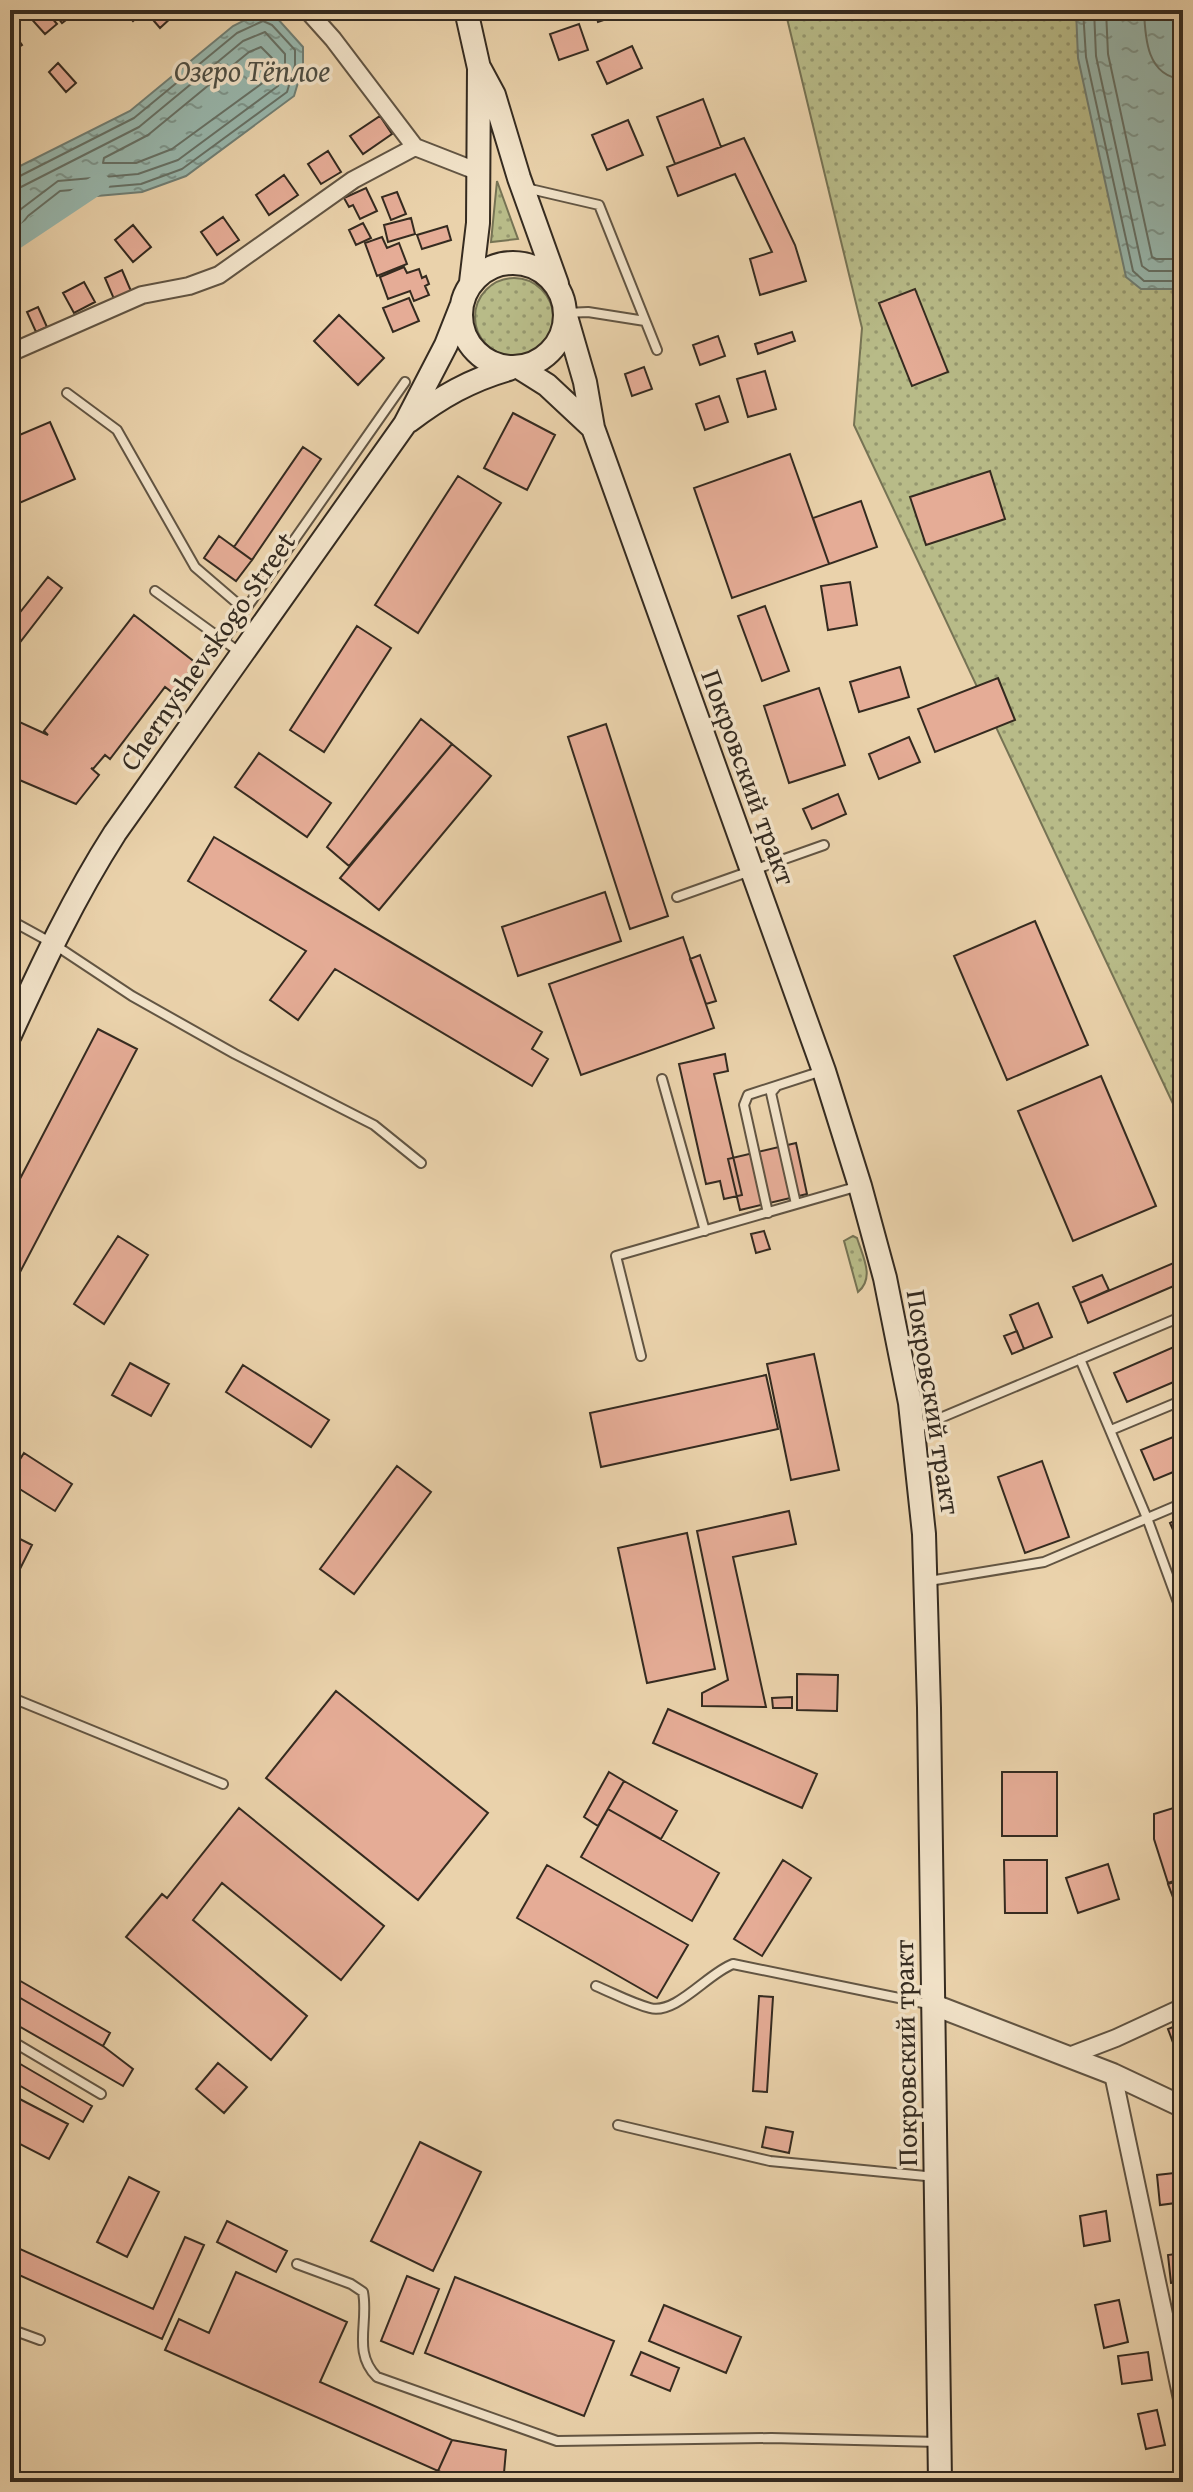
<svg xmlns="http://www.w3.org/2000/svg" width="1193" height="2492" viewBox="0 0 1193 2492" font-family="'Gentium Book Plus',serif">
<style>
.grass{fill:url(#grass-dots);stroke:#767354;stroke-width:2}
.water{fill:url(#water-ripples);stroke:#707f75;stroke-width:2}
.lines{fill:none;stroke-linecap:round;stroke-linejoin:round}
.shore{stroke:#667166;stroke-width:2}
.canal{stroke:#98b7ad;stroke-width:20}
.building{fill:#e5ac96;stroke:#352b20;stroke-width:2}
.service-casing{stroke:#625543;stroke-width:12}
.minor-casing{stroke:#625543;stroke-width:20}
.tertiary-casing{stroke:#625543;stroke-width:24}
.secondary-casing{stroke:#352b20;stroke-width:26}
.service{stroke:#f1e2c8;stroke-width:8}
.minor{stroke:#f1e2c8;stroke-width:16}
.tertiary{stroke:#f1e2c8;stroke-width:20}
.secondary{stroke:#f1e2c8;stroke-width:22}
.labels{text-anchor:middle;stroke-width:7;stroke-linejoin:round;paint-order:stroke}
.street-label{font-size:28px;fill:#352b20;stroke:#f1e2c8}
.water-label{font-size:30px;font-style:italic;fill:#4e4e43;stroke:#f1e2c8}
</style>
<defs>
<pattern id="grass-dots" width="8" height="8" patternUnits="userSpaceOnUse" patternTransform="scale(2)"><rect width="8" height="8" fill="#b8bb88"/><path d="M2 2h.1M6 6h.1" fill="none" stroke="#96986f" stroke-width="1.8" stroke-linecap="round"/></pattern>
<pattern id="water-ripples" width="26" height="14" patternUnits="userSpaceOnUse" patternTransform="scale(2)"><rect width="26" height="14" fill="#98b7ad"/><path d="M2 4q2-2 4 0t4 0M15 11q2-2 4 0t4 0" fill="none" stroke="#7d958c"/></pattern>
</defs>
<rect width="100%" height="100%" fill="#ead2ab"/>
<filter id="stains"><feTurbulence type="fractalNoise" baseFrequency=".0025" numOctaves="4"/><feColorMatrix values="0 0 0 0 .2 0 0 0 0 .09 0 0 0 0 .02 0 0 0 .5 -.17"/></filter>
<radialGradient id="worn" r=".72"><stop offset=".6" stop-color="#630" stop-opacity="0"/><stop offset="1" stop-color="#630" stop-opacity=".3"/></radialGradient>
<path class="grass" d="M785,10H1183V1125L854,425L862,328Z
M497,181L518,239L491,242Z
M475 317a39 39 0 1 1 78 0a39 39 0 1 1-78 0Z
M853,1236L857,1238C863,1257 875,1278 858,1292L844,1241Z"/>
<path class="water" d="M265,10L277,18L303,47V66L294,96L186,176L142,192L63,199L33,222L10,252V175L14,169L130,111L233,26Z
M1076,10H1173L1183,73L1182,289H1141L1126,277L1078,58Z"/>
<g class="lines">
<path class="shore" d="M1083,10L1086,57L1133,271L1144,281H1183
M1094,10L1096,56L1142,266L1149,271H1183
M1106,10L1108,54L1152,257L1156,259H1183
M1144,10C1145,38 1147,77 1183,79
M261,47L273,59L268,79L172,149L136,163H103L104,158L148,135L249,52Z
M10,179L16,178L134,118L237,33L263,21L272,25L295,50V65L287,92L182,169L141,184L60,191L28,216L10,239
M10,189L21,187L139,127L243,41L265,32L285,54V64L278,86L178,160L138,174L58,181L21,209L10,223"/>
<path class="canal" d="M10,243L100,183"/>
</g>
<path class="building" d="M28,10H45L57,24L45,34L26,13Z
M52,10H79L62,23Z
M123,10H145L133,21Z
M167,10L174,15L160,28L154,21Z
M595,10H633L598,22Z
M579,24L588,50L559,60L550,34Z
M10,28L22,45L10,53Z
M632,46L642,68L607,84L597,62Z
M58,63L76,83L66,92L49,72Z
M703,99L721,147L675,164L657,117Z
M380,116L392,134L363,154L350,136Z
M628,120L643,155L607,170L592,135Z
M744,138L795,245L806,281L760,295L750,259L772,252L735,174L678,196L667,167Z
M328,151L341,172L321,184L308,164Z
M284,175L298,195L269,215L256,195Z
M366,188L377,211L360,219L353,205L349,207L344,198Z
M397,192L406,214L391,220L382,197Z
M223,217L239,240L217,255L201,232Z
M411,218L415,234L388,242L384,225Z
M363,223L371,238L356,245L349,230Z
M133,225L151,247L133,262L115,240Z
M447,226L451,240L422,249L417,235Z
M382,237L387,248L399,243L407,264L377,276L365,243Z
M404,267L407,273L419,269L422,278L426,276L429,284L425,286L429,295L414,301L410,291L388,299L380,277Z
M122,270L131,291L114,299L105,278Z
M84,282L95,302L74,313L63,293Z
M915,289L948,372L912,386L879,303Z
M409,298L419,321L393,332L383,308Z
M38,307L47,327L36,332L27,312Z
M339,315L384,358L358,385L314,341Z
M792,332L795,341L758,354L755,344Z
M718,336L725,356L700,365L693,345Z
M644,367L652,389L632,396L625,374Z
M765,371L776,409L748,417L737,379Z
M719,396L728,422L705,430L696,404Z
M513,413L555,435L527,490L484,468Z
M50,422L75,479L10,507V439Z
M303,447L321,459L252,560L234,547Z
M790,454L829,564L732,598L694,488Z
M990,471L1005,519L926,545L910,497Z
M458,476L501,503L418,633L375,605Z
M861,501L877,547L829,564L813,518Z
M219,536L252,560L236,581L204,558Z
M48,577L62,588L21,641L10,632V625Z
M850,582L857,625L828,630L821,586Z
M765,606L789,671L762,681L738,616Z
M134,615L196,663L173,693L165,687L110,759L105,755L93,769L91,768L99,775L76,804L10,776V726L13,719L48,735L44,731Z
M357,626L391,648L324,752L290,730Z
M900,667L909,697L859,712L850,682Z
M998,678L1015,720L935,752L918,709Z
M819,688L845,765L789,783L764,706Z
M421,719L452,744L349,866L327,847Z
M606,724L668,916L630,929L568,737Z
M909,737L920,762L879,779L869,754Z
M452,744L491,776L379,910L340,878Z
M259,753L331,803L307,837L235,787Z
M838,794L846,814L812,829L803,809Z
M214,837L542,1032L532,1049L548,1059L532,1086L335,969L298,1020L270,1000L306,951L188,881Z
M605,892L621,941L518,976L502,927Z
M1035,921L1088,1045L1007,1080L954,956Z
M683,937L714,1028L581,1075L549,984Z
M700,955L716,1001L706,1004L690,959Z
M98,1029L137,1049L18,1276L10,1272V1198Z
M725,1054L728,1071L714,1074L742,1195L724,1199L720,1181L706,1184L679,1064Z
M1101,1076L1156,1206L1073,1241L1018,1111Z
M796,1143L807,1194L740,1210L728,1159Z
M764,1231L770,1249L756,1253L751,1234Z
M118,1236L148,1255L104,1324L74,1304Z
M1183,1259V1282L1088,1323L1080,1303Z
M1102,1275L1109,1290L1080,1303L1073,1287Z
M1038,1303L1052,1337L1024,1349L1010,1315Z
M1017,1331L1024,1349L1012,1354L1004,1336Z
M1183,1343V1378L1127,1402L1114,1373Z
M814,1354L839,1470L791,1480L767,1364Z
M130,1363L169,1384L151,1416L112,1395Z
M243,1365L329,1420L311,1447L226,1392Z
M766,1375L778,1429L601,1467L590,1413Z
M1183,1433V1468L1154,1480L1141,1450Z
M24,1453L72,1484L55,1511L10,1483V1475Z
M1042,1461L1069,1537L1025,1553L998,1477Z
M397,1466L431,1492L354,1594L320,1569Z
M789,1511L796,1544L733,1557L766,1707L702,1706V1693L728,1680L697,1531Z
M1183,1517V1553L1170,1523Z
M687,1533L715,1669L647,1683L618,1548Z
M10,1534L32,1545L14,1581L10,1579Z
M797,1674L838,1675L837,1711L797,1710Z
M336,1691L488,1813L418,1900L266,1778Z
M792,1697V1708H773L772,1698Z
M668,1709L817,1774L802,1808L653,1743Z
M609,1772L624,1781L598,1826L584,1817Z
M1002,1772H1057V1836H1002Z
M624,1781L677,1811L661,1839L608,1809Z
M1183,1805V1878L1168,1883L1154,1839V1814Z
M239,1808L384,1926L341,1980L222,1883L193,1920L307,2016L271,2060L126,1937L162,1894L167,1898Z
M608,1809L719,1873L692,1921L581,1857Z
M783,1860L811,1878L762,1956L734,1939Z
M1004,1860H1047V1913H1005Z
M1108,1864L1119,1899L1078,1913L1066,1878Z
M547,1865L688,1945L657,1998L517,1918Z
M1183,1879V1924L1168,1884Z
M10,1975L110,2033L103,2046L10,1992Z
M10,1992L103,2046L133,2069L123,2086L10,2021Z
M759,1996L773,1997L767,2092L753,2091Z
M1183,2023V2045L1175,2048L1168,2029Z
M10,2058L92,2106L83,2122L10,2080Z
M218,2063L247,2087L224,2113L196,2089Z
M10,2094L68,2124L49,2159L10,2139Z
M766,2127L793,2132L789,2153L762,2147Z
M420,2142L481,2172L433,2271L371,2241Z
M10,2169L19,2173L10,2193Z
M1183,2172V2202L1160,2205L1157,2175Z
M129,2177L159,2192L127,2257L97,2242Z
M1106,2211L1110,2241L1084,2246L1080,2216Z
M227,2221L287,2251L276,2272L217,2242Z
M185,2237L204,2245L162,2339L10,2271L18,2248L153,2309Z
M1183,2253V2282L1171,2283L1168,2255Z
M236,2272L347,2322L320,2382L452,2440L438,2471L165,2350L179,2319L209,2333Z
M407,2276L439,2289L413,2354L381,2341Z
M455,2277L614,2341L584,2416L425,2353Z
M1119,2300L1128,2342L1104,2348L1095,2305Z
M664,2305L741,2337L726,2373L649,2341Z
M641,2352L679,2368L670,2391L631,2375Z
M1148,2352L1152,2380L1122,2384L1118,2356Z
M1157,2410L1165,2445L1146,2449L1138,2414Z
M452,2440L506,2450L504,2473L658,2477V2482H468L438,2471Z"/>
<g class="lines">
<g class="service-casing">
<path id="service" d="M526,188L599,205L657,350
M566,313L588,312L645,321
M67,393L117,430L195,567L245,610
M155,591L242,654
M224,640L405,382
M677,897L824,845
M10,920L52,943L132,996L235,1054L374,1125L421,1163
M662,1079L705,1231
M776,1087L771,1093L796,1204
M768,1213L744,1105L748,1095L822,1071
M641,1356L616,1256L859,1186
M1080,1359L1147,1518L1183,1616
M914,1429L1183,1316
M1111,1430L1183,1400
M929,1581L1044,1562L1183,1503
M10,1697L223,1784
M596,1986C613,1993 631,2003 650,2008C676,2015 708,1973 733,1964L933,2005
M10,2040L101,2094
M618,2125L770,2161L936,2177
M297,2264L351,2284L363,2292C369,2323 352,2352 377,2377L557,2441L771,2438L939,2442
M10,2329L40,2340"/>
</g>
<g class="minor-casing">
<path id="minor" d="M307,10L333,39L415,147L479,172
M10,353L142,295L189,286L219,275L353,180L415,147
M1069,2056L1116,2038L1183,2007
M1113,2074L1183,2404"/>
</g>
<g class="tertiary-casing">
<path id="tertiary" d="M934,2005L1113,2074L1183,2107"/>
</g>
<g class="secondary-casing">
<path id="secondary" d="M466,10L479,68L478,223L471,282
M480,69L494,95L519,178L557,284
M461 315a52 52 0 1 1 104 0a52 52 0 1 1-104 0Z
M565,313L585,382L593,428L824,1071L860,1186L885,1278L910,1403L924,1534L929,1708L940,2482
M520,368L547,385L593,428
M409,421C441,397 470,380 509,369
M10,1035C42,965 74,897 115,833L405,424L446,345L461,307"/>
</g>
<use href="#service" class="service"/>
<use href="#minor" class="minor"/>
<use href="#tertiary" class="tertiary"/>
<use href="#secondary" class="secondary"/>
</g>
<g class="labels">
<g class="street-label">
<text transform="translate(207 651) rotate(-55)" y="10">Chernyshevskogo Street</text>
<text transform="translate(749 777) rotate(70)" y="10">Покровский тракт</text>
<text transform="translate(934 1402) rotate(81)" y="10">Покровский тракт</text>
<text transform="translate(905 2053) rotate(-91)" y="10">Покровский тракт</text>
</g>
<g class="water-label">
<text x="252" y="81">Озеро Тёплое</text>
</g>
</g>
<rect width="1193" height="2492" fill="none" stroke="#ead2ab" stroke-width="40"/>
<rect x="12" y="12" width="1169" height="2468" fill="none" stroke="#352b20" stroke-width="4"/>
<rect x="20" y="20" width="1153" height="2452" fill="none" stroke="#352b20" stroke-width="2"/>
<rect width="100%" height="100%" filter="url(#stains)"/>
<rect width="100%" height="100%" fill="url(#worn)"/>
</svg>
